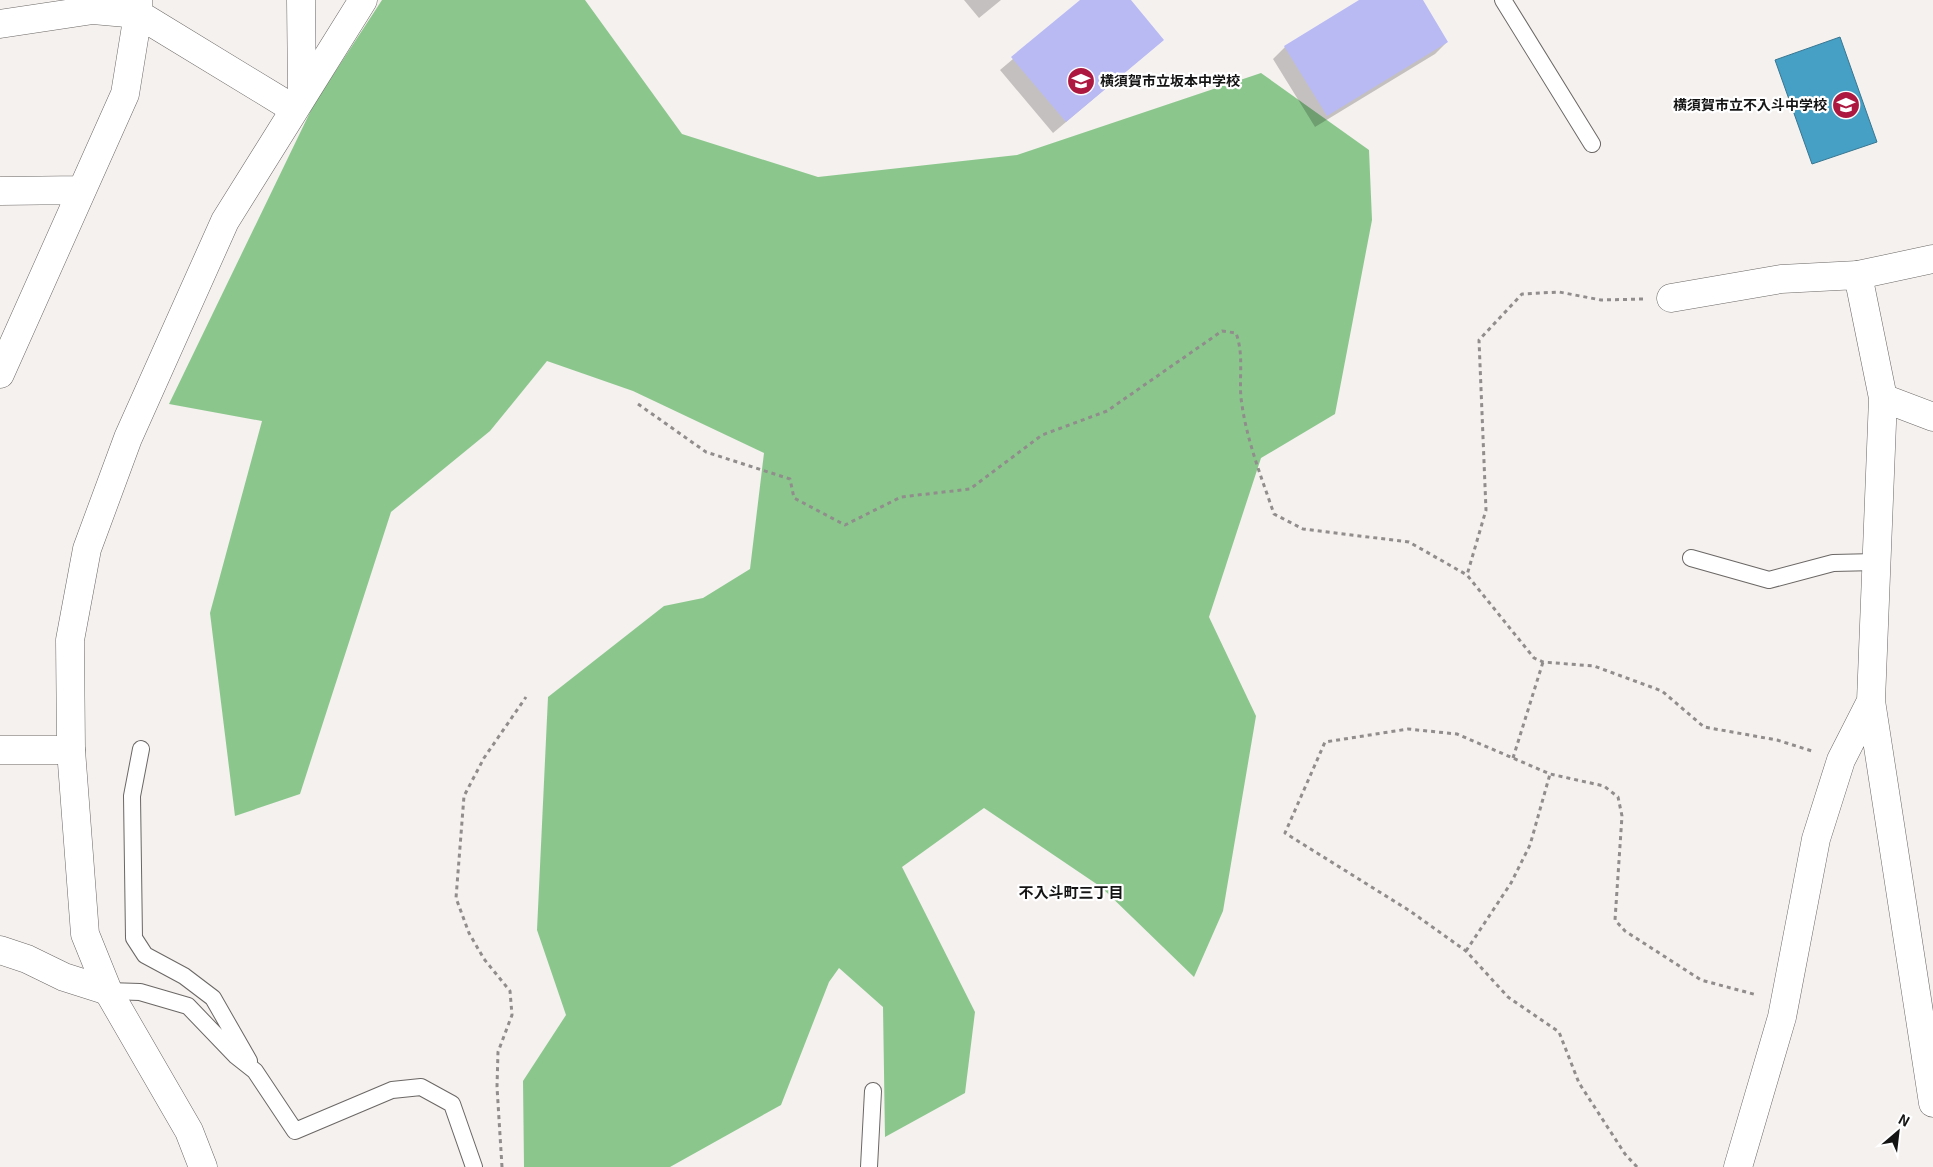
<svg xmlns="http://www.w3.org/2000/svg" width="1933" height="1167" viewBox="0 0 1933 1167" font-family="Georgia,'Noto Sans JP',serif">
<style>
.forest{fill:#8bc78d}
.water{fill:#46a0c6;stroke:#377691}
.shadow{fill:#0003}
.building{fill:#b9baf4}
.lines{fill:none;stroke-linecap:round;stroke-linejoin:round}
.service-casing{stroke:#6a6765;stroke-width:18}
.minor-casing{stroke:#6a6765;stroke-width:29}
.tertiary-casing{stroke:#6a6765;stroke-width:29}
.path{stroke:#908d8c;stroke-width:3;stroke-dasharray:4 4;stroke-linecap:butt}
.service{stroke:#fff;stroke-width:16}
.minor{stroke:#fff;stroke-width:28}
.tertiary{stroke:#fff;stroke-width:28}
.labels{text-anchor:middle;stroke-width:4.5;stroke-linejoin:round;paint-order:stroke}
.poi-label{font-size:14px;font-weight:bold;fill:#151414;stroke:#fff;text-anchor:start}
.neighbourhood-label{font-size:15px;font-weight:bold;fill:#151414;stroke:#fff}
</style>
<rect width="100%" height="100%" fill="#f5f1ef"/>
<path class="forest" d="M382,0H585L682,134L818,177L1017,155L1261,73L1369,150L1372,220L1335,414L1261,458L1209,617L1256,716L1223,911L1194,977L1101,887L984,808L902,867L975,1012L965,1093L885,1137L883,1007L839,968L829,982L781,1105L670,1167H524L523,1081L566,1015L537,930L548,697L664,606L703,598L750,569L764,453L633,391L547,361L490,431L391,512L300,794L235,816L210,613L262,421L169,404L314,104Z"/>
<path class="water" d="M1840,37L1877,142L1812,164L1775,60Z"/>
<path class="shadow" d="M964,0H1001L979,18Z
M1082,0H1129L1163,40L1053,133L1000,70Z
M1362,0H1421L1447,42L1435,54L1315,127L1273,59L1285,47Z"/>
<path class="building" d="M1080,0H1131L1164,40L1066,122L1011,57Z
M1359,0H1423L1448,42L1327,116L1284,46Z"/>
<g class="lines">
<g class="service-casing">
<path id="service" d="M1503,0L1592,144
M1691,558L1769,580L1833,563L1876,562
M141,749L132,796L134,938L145,955L184,976L213,998L249,1061
M108,991L140,992L188,1006L236,1056L255,1071L295,1131L392,1090L421,1087L452,1104L474,1167
M869,1167L873,1091"/>
</g>
<g class="minor-casing">
<path id="minor" d="M301,0L302,95
M0,24L93,10L138,14L294,109
M0,191L82,190
M1671,298L1781,279L1858,275L1883,398L1871,701L1933,1103
M0,374L125,94L138,14V0
M1883,398L1933,417
M0,750H71
M0,950L27,959L64,977L108,991
M1738,1167L1782,1017L1816,839L1841,760L1871,701"/>
</g>
<g class="tertiary-casing">
<path id="tertiary" d="M1858,275L1933,259
M203,1167L189,1131L108,991L85,934L71,750L70,640L87,549L128,438L225,221L363,0"/>
</g>
<path class="path" d="M1643,299L1601,300L1559,292L1522,294L1479,340L1486,510L1467,575L1534,658L1543,662L1594,666L1662,691L1704,727L1777,740L1812,751
M638,404L706,452L790,479L794,498L845,525L901,497L970,489L1042,435L1107,411L1222,331L1236,333C1244,355 1239,376 1241,398C1246,439 1261,476 1274,514L1303,529L1409,542L1467,575
M1513,758L1543,662
M1466,951L1511,883L1530,845L1550,774
M502,1167L497,1087L498,1052L512,1015L510,991L484,959L469,933L456,898L464,796L484,758L526,697
M1637,1167L1625,1154L1579,1083L1559,1032L1508,997L1466,951L1410,911L1285,833L1325,742L1408,729L1457,734L1550,774L1604,786L1618,797L1622,816L1615,920L1625,931L1701,980L1757,995"/>
<use href="#service" class="service"/>
<use href="#minor" class="minor"/>
<use href="#tertiary" class="tertiary"/>
</g>
<defs>
<g id="school-disc" transform="scale(1.4375)"><circle r="9.5" fill="#ac1840" stroke="#fff"/><path d="M0-5L7-2L0 1L-7-2ZM-4 1L0 2.5L4 1V4Q0 6-4 4Z" fill="#fff"/></g>
</defs>
<g fill-rule="evenodd">
<use href="#school-disc" x="1081" y="81"/>
<use href="#school-disc" x="1846" y="105"/>
</g>
<g class="labels">
<g class="poi-label">
<text x="1100" y="86">横須賀市立坂本中学校</text>
<text x="1827" y="110" text-anchor="end">横須賀市立不入斗中学校</text>
</g>
<g class="neighbourhood-label">
<text x="1071" y="898">不入斗町三丁目</text>
</g>
</g>
<g transform="translate(1898 1132) rotate(28)" stroke="#ffffff" stroke-width="4" paint-order="stroke">
<path d="M0-4L9 19L0 12L-9 19Z" fill="#151414"/>
<text y="-8" font-size="14" font-weight="bold" text-anchor="middle" fill="#151414">N</text>
</g>
</svg>
